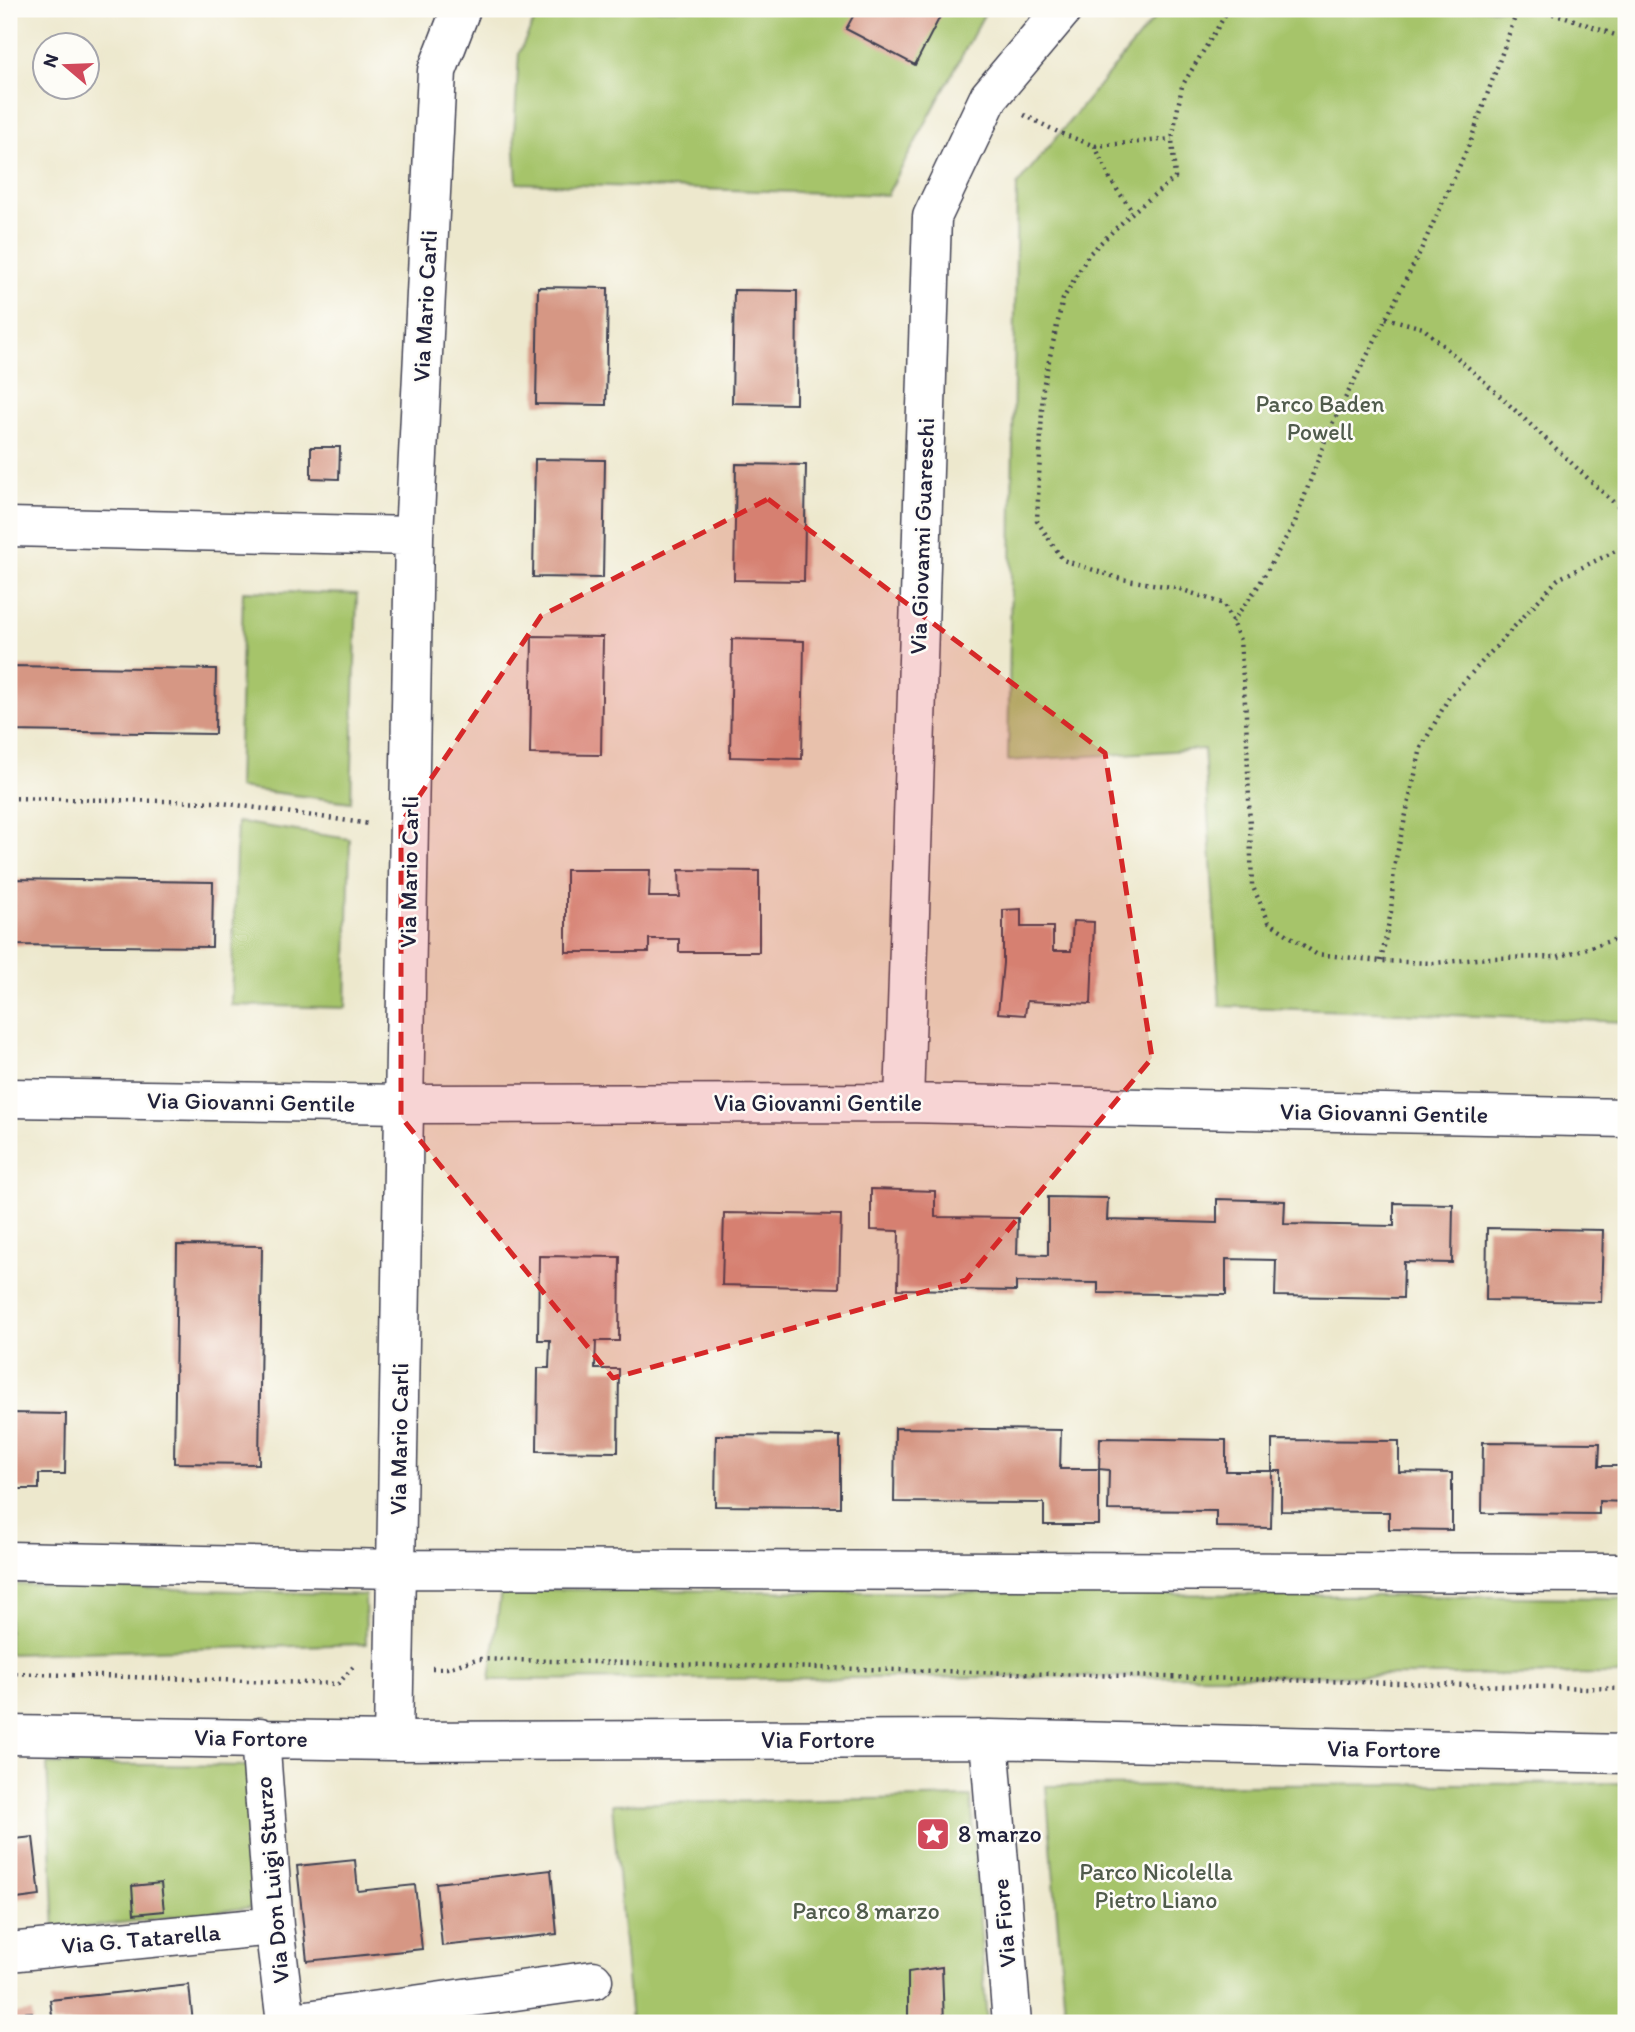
<svg xmlns="http://www.w3.org/2000/svg" width="1635" height="2032" viewBox="0 0 1635 2032" font-family="Itim,sans-serif">
<style>
.green{fill:#a6c46b;stroke:#647353;stroke-width:2}
.building{fill:#d69784}
.lines{fill:none;stroke-linecap:round;stroke-linejoin:round}
.minor-casing{stroke:#404051;stroke-width:41}
.path{stroke:#404051;stroke-width:4.5;stroke-dasharray:2 5;stroke-linecap:butt}
.minor{stroke:#fff;stroke-width:38}
.marked{fill:#d62828;fill-opacity:0.2;stroke:#d62828;stroke-width:5;stroke-dasharray:14 9;stroke-linejoin:round}
.labels{text-anchor:middle;stroke-width:5;stroke-linejoin:round;paint-order:stroke}
.street-label{font-size:24px;fill:#22223b;stroke:#fdfcf7}
.park-label{font-size:24px;fill:#505b4c;stroke:#fdfcf7}
.poi-label{font-size:24px;fill:#22223b;stroke:#fdfcf7;text-anchor:start}
</style>
<rect width="100%" height="100%" fill="#fdfcf7"/>
<filter id="ink" filterUnits="userSpaceOnUse"><feTurbulence type="fractalNoise" baseFrequency=".0143" numOctaves="2"/><feDisplacementMap in="SourceGraphic" scale="14" xChannelSelector="R" yChannelSelector="G"/><feConvolveMatrix kernelMatrix="1 2 1 2 8 2 1 2 1" color-interpolation-filters="sRGB"/></filter>
<filter id="wash" filterUnits="userSpaceOnUse"><feTurbulence type="fractalNoise" baseFrequency=".00686" numOctaves="4" result="noise"/><feDisplacementMap in="SourceGraphic" scale="28" xChannelSelector="R" yChannelSelector="G"/><feGaussianBlur stdDeviation="1.57" result="paint"/><feColorMatrix in="noise" values="0 0 0 0 0 0 0 0 0 0 0 0 0 0 0 0 0 1.4 0 .05"/><feComposite in="paint" operator="in"/></filter>
<g filter="url(#wash)">
<rect width="100%" height="100%" fill="#ede8cd"/>
<path class="green" d="M540,9H987L887,195L517,183L514,135L519,53Z
M1162,9H1626V1022L1220,1006L1204,749L1008,761L1017,185Z
M243,591L357,594L351,802L238,788Z
M237,822L350,839L346,1008L231,1005Z
M9,1584L365,1595L366,1644L9,1654Z
M501,1589L1626,1598V1674L490,1680Z
M47,1764L253,1766L261,1906L55,1931Z
M1626,1783V2023H1066L1046,1786Z
M971,1797L987,2023H631L612,1804Z"/>
<g id="blocks">
<path class="building" d="M857,9H944L915,65L846,29Z
M538,287L608,288L606,405L536,404Z
M734,290L797,291L796,404L732,403Z
M311,447H340L339,479L311,478Z
M535,459L605,460L603,578L533,577Z
M736,464L806,465L804,581L734,580Z
M532,636L603,637L601,755L530,754Z
M732,639L804,641L802,759L730,757Z
M9,666L216,669L215,734L9,731Z
M566,870H650L649,897H680L679,870L759,871V952H679V939H649V952H566Z
M9,879L213,882L212,947L9,945Z
M1021,909V927H1053V951H1071L1073,921L1094,922L1091,1004L1027,1001L1025,1015L998,1013L1003,963V910Z
M871,1189L935,1191V1217L1018,1218L1017,1254L1048,1255V1197L1108,1198L1107,1220L1217,1223V1199L1285,1201L1284,1224L1394,1226V1203L1453,1204L1452,1263L1404,1262L1403,1298L1275,1296L1276,1260L1226,1259V1295L1098,1293V1283L1016,1282V1291L898,1289L899,1231L871,1230Z
M724,1213L841,1215L839,1288L722,1285Z
M1487,1228L1603,1230L1601,1302L1486,1300Z
M177,1245L262,1246L259,1464L174,1463Z
M539,1256L620,1257L619,1341H596L595,1369H619L618,1452L537,1451L538,1368H549L550,1340H538Z
M9,1413L66,1414L65,1474H39V1489H9Z
M895,1428L1061,1430L1060,1469H1099L1100,1438L1226,1440V1471H1272L1271,1528L1216,1527V1511L1108,1510L1109,1470L1099,1469V1525H1044V1503L894,1502Z
M716,1435L840,1436V1507L715,1506Z
M1272,1440L1399,1441V1472L1452,1473V1530L1389,1529V1512L1281,1511V1471H1272Z
M1483,1442L1600,1443L1599,1466H1626V1502L1599,1501V1514L1482,1513Z
M9,1810H12L15,1839L33,1837L40,1896L9,1900Z
M355,1860L358,1891L415,1885L422,1949L307,1961L297,1866Z
M551,1870L557,1934L442,1946L436,1883Z
M161,1883L164,1911L134,1914L132,1886Z
M942,1967L944,2023H908V1972Z
M189,1985L193,2023H53L50,2000Z
M32,2012L33,2023H9V2014Z"/>
</g>
</g>
<g filter="url(#ink)">
<use href="#blocks" fill-opacity="0" stroke="#404051" stroke-width="2"/>
<g class="lines">
<g class="minor-casing">
<path id="minor" d="M9,527L414,536
M9,1098L405,1104L904,1103L1626,1118
M904,1103L932,217L989,97L1063,9
M9,1561L397,1569L1626,1573
M9,1735L393,1741L989,1739L1626,1754
M260,1737L274,1926L286,2023L593,1980
M989,1739L1012,2023
M393,1741L414,536L437,71L461,9
M9,1952L274,1926"/>
</g>
<path class="path" d="M1229,9L1182,86L1172,139L1175,178L1133,212L1089,254L1063,299L1043,387L1037,521L1063,560L1121,579L1177,588L1224,604L1240,640L1246,715L1252,885L1269,922L1316,954L1381,961L1434,963L1488,958L1558,957L1626,936
M1532,9L1566,17L1626,39
M1024,115L1060,133L1095,146L1111,181L1133,212
M1095,146L1172,139
M1386,318L1423,328L1487,384L1626,514
M1232,622L1259,585L1295,522L1329,430L1419,254L1469,145L1518,9
M9,798L215,802L370,824
M1381,961L1391,912L1394,867L1421,748L1448,699L1558,579L1626,546
M432,1668H447L477,1659L1626,1689
M9,1673L338,1684L353,1667"/>
<use href="#minor" class="minor"/>
</g>
</g>
<path class="marked" d="M768,499L1105,753L1152,1058L966,1280L613,1378L401,1117V823L541,616Z"/>
<defs>
<g id="sight-square" transform="scale(1.75)"><rect x="-9" y="-9" width="18" height="18" rx="4" fill="#d1495b" stroke="#fdfcf7"/><path d="M0-6L1.8-2.2L6-1.7L2.9 1.2L3.7 5.4L0 3.3L-3.7 5.4L-2.9 1.2L-6-1.7L-1.8-2.2Z" fill="#fff"/></g>
</defs>
<g fill-rule="evenodd">
<use href="#sight-square" x="933" y="1834"/>
</g>
<g class="labels">
<g class="street-label">
<text transform="translate(425 306) rotate(-87)" y="8">Via Mario Carli</text>
<text transform="translate(922 536) rotate(-88)" y="8">Via Giovanni Guareschi</text>
<text transform="translate(409 872) rotate(-89)" y="8">Via Mario Carli</text>
<text transform="translate(251 1102) rotate(1)" y="8">Via Giovanni Gentile</text>
<text x="818" y="1111">Via Giovanni Gentile</text>
<text transform="translate(1384 1113) rotate(1)" y="8">Via Giovanni Gentile</text>
<text transform="translate(399 1439) rotate(-89)" y="8">Via Mario Carli</text>
<text transform="translate(251 1738) rotate(1)" y="8">Via Fortore</text>
<text x="818" y="1748">Via Fortore</text>
<text transform="translate(1384 1749) rotate(1)" y="8">Via Fortore</text>
<text transform="translate(272 1880) rotate(-95)" y="8">Via Don Luigi Sturzo</text>
<text transform="translate(1004 1923) rotate(-95)" y="8">Via Fiore</text>
<text transform="translate(141 1939) rotate(-5)" y="8">Via G. Tatarella</text>
</g>
<g class="park-label">
<text x="1320" y="412">Parco Baden<tspan x="1320" dy="28">Powell</tspan></text>
<text x="1156" y="1880">Parco Nicolella<tspan x="1156" dy="28">Pietro Liano</tspan></text>
<text x="866" y="1919">Parco 8 marzo</text>
</g>
<g class="poi-label">
<text x="958" y="1842">8 marzo</text>
</g>
</g>
<rect width="1635" height="2032" fill="none" stroke="#fdfcf7" stroke-width="35"/>
<g transform="translate(66 66) rotate(289)"><circle r="33" fill="#fdfcf7" stroke="#a5a5ac" stroke-width="2"/>
<path d="M0-5L12 26L0 18L-12 26Z" fill="#d1495b"/>
<text y="-10" font-size="19" font-weight="bold" text-anchor="middle" fill="#22223b">N</text>
</g>
</svg>
